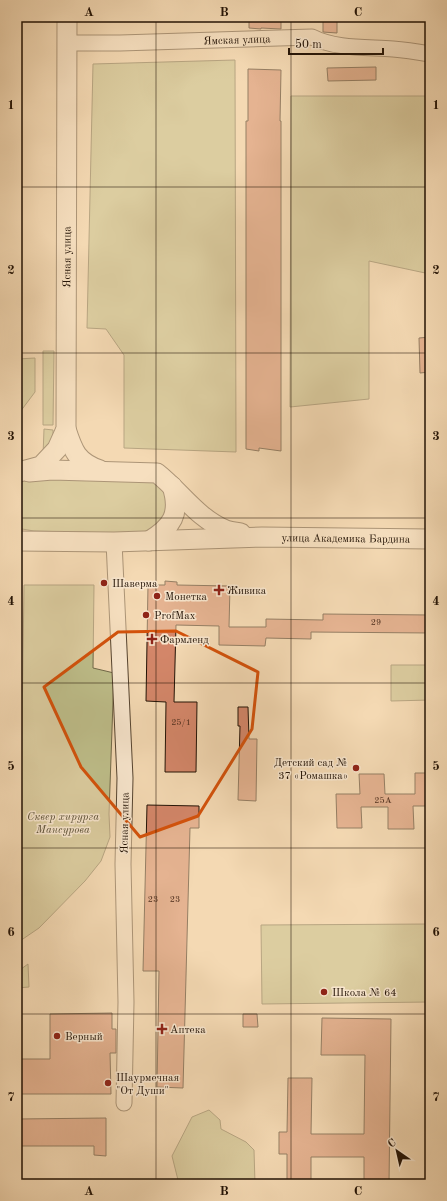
<svg xmlns="http://www.w3.org/2000/svg" width="447" height="1201" viewBox="0 0 447 1201" font-family="'Old Standard TT',serif">
<style>
.green{fill:#bebe8a;stroke:#706848}
.building{fill:#d38669;stroke:#221205}
.lines{fill:none;stroke-linecap:round;stroke-linejoin:round}
.minor-casing{stroke:#564430;stroke-width:17}
.tertiary-casing{stroke:#564430;stroke-width:21}
.minor{stroke:#f8e6ce;stroke-width:15}
.tertiary{stroke:#f8e6ce;stroke-width:19}
.marked{fill:none;stroke:#d4520b;stroke-width:3;stroke-linejoin:round}
.grid{fill:none;stroke:#221205;stroke-width:1;stroke-opacity:0.55}
.poi-dot{fill:#8f2418;stroke:#f8e6ce;stroke-width:1.5}
.labels{text-anchor:middle;stroke-width:3;stroke-linejoin:round;paint-order:stroke}
.number-label{font-size:9px;fill:#4e2f1e}
.street-label{font-size:11px;fill:#221205;stroke:#f8e6ce}
.poi-label{font-size:11px;fill:#221205;stroke:#f8e6ce;text-anchor:start}
.park-label{font-size:11px;font-style:italic;fill:#594e34;stroke:#f8e6ce}
.neatline{fill:none;stroke:#221205;stroke-width:1.5}
.grid-label{font-size:13px;text-anchor:middle;font-weight:bold;fill:#221205}
</style>
<rect width="100%" height="100%" fill="#f4d9b3"/>
<filter id="stains"><feTurbulence type="fractalNoise" baseFrequency=".005" numOctaves="4"/><feColorMatrix values="0 0 0 0 .2 0 0 0 0 .09 0 0 0 0 .02 0 0 0 .5 -.17"/></filter>
<radialGradient id="worn" r=".72"><stop offset=".6" stop-color="#630" stop-opacity="0"/><stop offset="1" stop-color="#630" stop-opacity=".3"/></radialGradient>
<path class="green" d="M235,60L236,452L124,448V355L106,329L87,328L93,64Z
M291,96H430V274L369,261V399L290,407Z
M43,351H54L53,425H43Z
M35,358V392L17,416V359Z
M44,429L53,430V440L43,456Z
M29,476L151,479L166,491L171,501L165,519L144,534L34,531L22,529L17,526V481Z
M24,585H94L93,668L114,673L109,814L110,837L101,861L85,881L39,928L17,943V808L21,802Z
M391,665H430V700L391,701Z
M430,924V1002L262,1004L261,925Z
M28,964L29,987L17,988V972Z
M209,1110L220,1120L221,1129L246,1142L254,1150L255,1184H179L172,1156L192,1117Z"/>
<path class="building" d="M249,17H281V29L261,28V29L249,28Z
M323,17H337V33L323,32Z
M376,67V80L328,81L327,68Z
M248,69L281,70L280,121H281V451L259,448V451L246,449V121H248Z
M430,337V372L420,373L419,338Z
M165,581L177,582V585L230,586L229,627H266V619L323,620V614L430,615V633L311,632V639L266,638L265,646L219,645V626L176,625L174,702H197L196,772H165L166,702L146,701L148,585H165Z
M238,707H248L249,739H257L256,801L238,800L240,726H238Z
M415,773H430V806H413L414,829H388V807H361L362,828H337L336,794H360L359,774H384L385,794H415Z
M147,805L199,806V828H190L183,1088L157,1087L159,971H143Z
M112,1013V1029H116V1053H110L111,1094H17V1059H50V1014Z
M243,1014H257L258,1027H243Z
M322,1018L391,1019L389,1184H364V1157H311V1184H287V1154H279V1132H287L288,1078H312L311,1134H364L365,1055H321Z
M106,1118V1156L94,1155V1146H17L18,1119Z"/>
<g class="lines">
<g class="minor-casing">
<g id="minor">
<path id="s1" d="M67,43H120L312,37C335,49 367,47 393,49C405,50 418,52 430,54"/>
<path d="M114,542L125,778L123,864L126,1002L124,1103"/>
</g>
</g>
<g class="tertiary-casing">
<g id="tertiary">
<path d="M66,429C73,451 77,462 100,470"/>
<path id="s2" d="M19,472L41,466L57,449L66,429L67,17"/>
<path d="M29,472L52,470L157,473C180,491 198,519 226,530C231,532 236,532 241,533"/>
<path id="s3" d="M17,541L114,542L262,537L430,539"/>
<path d="M149,541C172,527 181,514 172,486"/>
</g>
</g>
<use href="#minor" class="minor"/>
<use href="#tertiary" class="tertiary"/>
</g>
<path d="M0 0H447V1201H0ZM176,631L258,672L252,729L198,816L140,837L81,767L44,687L118,632Z" fill="#f4d9b3" fill-opacity=".55" fill-rule="evenodd"/>
<path class="marked" d="M176,631L258,672L252,729L198,816L140,837L81,767L44,687L118,632Z"/>
<path class="grid" d="M156,17V1184M291,17V1184M17,187H430M17,353H430M17,518H430M17,683H430M17,848H430M17,1014H430"/>
<g class="poi-dot">
<circle cx="104" cy="583" r="4"/>
<path d="M217 584h4v4h4v4h-4v4h-4v-4h-4v-4h4z"/>
<circle cx="157" cy="596" r="4"/>
<circle cx="146" cy="615" r="4"/>
<path d="M150 633h4v4h4v4h-4v4h-4v-4h-4v-4h4z"/>
<circle cx="356" cy="768" r="4"/>
<circle cx="324" cy="992" r="4"/>
<path d="M160 1023h4v4h4v4h-4v4h-4v-4h-4v-4h4z"/>
<circle cx="57" cy="1036" r="4"/>
<circle cx="108" cy="1083" r="4"/>
</g>
<g class="labels">
<g class="number-label">
<text x="376" y="625">29</text>
<text x="181" y="725">25/1</text>
<text x="383" y="803">25А</text>
<text x="153" y="902">23</text>
<text x="175" y="902">23</text>
</g>
<g class="street-label">
<text dy="4" stroke="none"><textPath href="#s1" startOffset="170">Ямская улица</textPath></text>
<text dy="4" stroke="none"><textPath href="#s2" startOffset="240">Ясная улица</textPath></text>
<text dy="4" stroke="none"><textPath href="#s3" startOffset="329">улица Академика Бардина</textPath></text>
<text transform="translate(124 823) rotate(-89)" y="4">Ясная улица</text>
</g>
<g class="poi-label">
<text x="112" y="587">Шаверма</text>
<text x="227" y="594">Живика</text>
<text x="165" y="600">Монетка</text>
<text x="154" y="619">ProfMax</text>
<text x="160" y="643">Фармленд</text>
<text x="348" y="766" text-anchor="end">Детский сад №<tspan x="348" dy="13">37 «Ромашка»</tspan></text>
<text x="332" y="996">Школа № 64</text>
<text x="170" y="1033">Аптека</text>
<text x="65" y="1040">Верный</text>
<text x="116" y="1081">Шаурмечная<tspan x="116" dy="13">"От Души"</tspan></text>
</g>
<g class="park-label">
<text x="63" y="820">Сквер хирурга<tspan x="63" dy="13">Мансурова</tspan></text>
</g>
</g>
<rect width="447" height="1201" fill="none" stroke="#f4d9b3" stroke-width="44"/>
<g transform="translate(397 1151) rotate(326)" stroke="#f8e6ce" stroke-width="3" paint-order="stroke">
<path d="M0-3L7 15L0 10L-7 15Z" fill="#221205"/>
<text y="-6" font-size="11" font-weight="bold" text-anchor="middle" fill="#221205">С</text>
</g>
<path d="M289 48v6h94v-6" fill="none" stroke="#221205" stroke-width="2"/>
<text x="295" y="48" font-size="12" fill="#221205" stroke="#f8e6ce" stroke-width="3" paint-order="stroke">50 m</text>
<rect x="22" y="22" width="403" height="1157" class="neatline"/>
<g class="grid-label">
<text x="89" y="16">A</text>
<text x="224" y="16">B</text>
<text x="358" y="16">C</text>
<text x="11" y="109">1</text>
<text x="436" y="109">1</text>
<text x="11" y="274">2</text>
<text x="436" y="274">2</text>
<text x="11" y="440">3</text>
<text x="436" y="440">3</text>
<text x="11" y="605">4</text>
<text x="436" y="605">4</text>
<text x="11" y="770">5</text>
<text x="436" y="770">5</text>
<text x="11" y="936">6</text>
<text x="436" y="936">6</text>
<text x="11" y="1101">7</text>
<text x="436" y="1101">7</text>
<text x="89" y="1195">A</text>
<text x="224" y="1195">B</text>
<text x="358" y="1195">C</text>
</g>
<rect width="100%" height="100%" filter="url(#stains)"/>
<rect width="100%" height="100%" fill="url(#worn)"/>
</svg>
